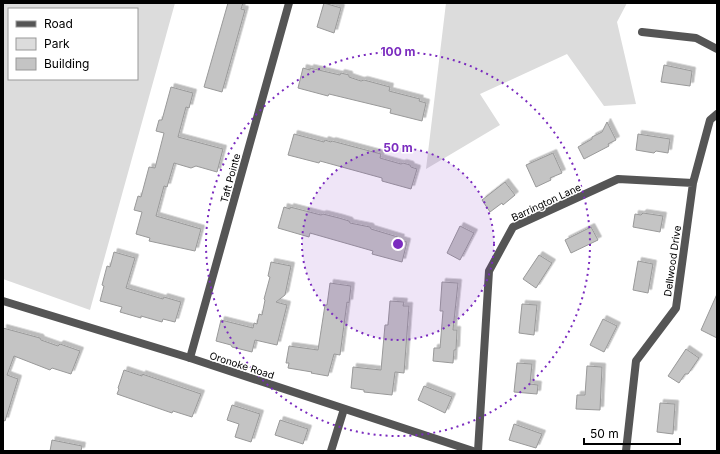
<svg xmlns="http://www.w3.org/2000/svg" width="720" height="454" viewBox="0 0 720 454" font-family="Inter,sans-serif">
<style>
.green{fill:#dcdcdc;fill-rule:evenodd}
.building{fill:#c4c4c4;stroke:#999;filter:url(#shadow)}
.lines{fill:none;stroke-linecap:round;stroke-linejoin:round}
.minor{stroke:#555;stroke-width:8}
.tertiary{stroke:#555;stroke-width:8}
.ring{fill:none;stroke:#7b2cbf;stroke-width:2;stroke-dasharray:2 4}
.labels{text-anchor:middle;stroke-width:3;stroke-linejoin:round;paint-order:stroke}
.street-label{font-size:10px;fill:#000;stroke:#fff}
.centre{fill:#7b2cbf;stroke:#fff;stroke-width:2}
.ring-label{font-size:12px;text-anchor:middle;font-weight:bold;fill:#7b2cbf;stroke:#fff;stroke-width:3;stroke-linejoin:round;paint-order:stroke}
</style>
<defs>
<filter id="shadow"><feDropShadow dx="3.5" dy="-3.5" stdDeviation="0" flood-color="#0004"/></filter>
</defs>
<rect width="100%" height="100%" fill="#fff"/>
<path class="green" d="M3,3H175L90,310L3,279ZM9,9H137V79H9Z
M446,3H627L617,22L636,104L604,106L567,54L480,94L500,125L426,169Z"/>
<path class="building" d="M228,3H243L241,9L245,10L222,92L204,87Z
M324,3L341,8L334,33L317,27Z
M664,65L692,71L690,86L661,82Z
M303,68L310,70V68L340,75L341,73L349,75V77L361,81L364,80L390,87L389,91L420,99L419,101L426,103L422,121L390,113L391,109L329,94L328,96L298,88Z
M171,87L193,93L189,108L186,107L178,137L223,149L217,172L196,166L191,168L174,163L167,187L164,186L156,216L201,229L195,251L149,241L150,238L136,234L142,212L134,210L138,196L141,197L149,167L155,168L164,133L156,131L159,120H162Z
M607,122L616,140L608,144L609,146L584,159L578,147L592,139V137L602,132Z
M294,134L324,142L325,140L331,142L332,141L381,154L380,158L401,164L403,163L410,165L411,167L417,169L411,189L382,181V178L320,161L319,163L288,155Z
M638,134L670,139L668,153L656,151L654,153L636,150Z
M553,153L562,173L550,178L551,180L536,187L526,165Z
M505,182L515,195L503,205L502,203L490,212L482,200Z
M284,207L290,209V207L321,215L323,214L339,218L349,221L350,223L370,227L371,229L401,238L400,240L407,242L402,262L372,254L373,251L310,233L309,237L278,228Z
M643,213L663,216L660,232L633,227L635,214L641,215Z
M460,226L474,233L460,260L447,253Z
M591,227L598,240L571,253L565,240Z
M114,252L135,258L126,288L163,299L164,297L181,302L175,322L163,319L162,322L141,316V318L120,312L122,307L100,301L104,286L102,285L107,266L110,267Z
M539,255L552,263L536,288L523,279Z
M638,261L653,264L648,293L633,290Z
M271,262L291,266L285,295L276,302L287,305L277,345L255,340L252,352L232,347L231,345L216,341L221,320L253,328L254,323L257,324L259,314L262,315L265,300L264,299L270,277L268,276Z
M442,282L458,283L453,330H457L456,350H454L453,363L433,361L434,348H440L443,311H440Z
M330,283L351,286L349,303L347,302L340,355L334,354L328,376L311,373L312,372L288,368L289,363H286L289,346L318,350L325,305H327Z
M717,294V338L701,330Z
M390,301L404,302L403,306H409L404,373L395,372L392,395L364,392V390L351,388L353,367L381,370L385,325H388Z
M522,304L537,305L534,335L519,333Z
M603,319L617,326L604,352L590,345Z
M3,328L40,338L41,340L58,346L60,344L80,351L71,374L52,368L50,370L14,356L7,375L18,379L5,421L3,420Z
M686,349L699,358L688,374H685L679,383L668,376Z
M517,363L532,364L530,384L538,385L537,394L514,392Z
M587,366L602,367L600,410L576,409L577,395H585Z
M124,370L142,376V374L201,394L192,417L173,411L172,413L117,394L119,389L118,388Z
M424,386L452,397L445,413L418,400Z
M660,403L675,404L673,434L657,432Z
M232,405L260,414L251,442L235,437L239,424L227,420Z
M280,420L308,429L303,444L275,435Z
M514,424L542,434L536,448L509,440Z
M52,440L82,446L81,451H50Z"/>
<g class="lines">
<path class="minor" d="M642,32L696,38L717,49
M190,358L289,3
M331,451L344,409
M478,451L489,271L513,227L618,179L693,183
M626,451L636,361L676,308L693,183L710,120L717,114"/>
<path class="tertiary" d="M3,301L190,358L473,451"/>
</g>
<circle cx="398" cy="244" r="96" fill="#7b2cbf" fill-opacity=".12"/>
<g class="ring">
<circle cx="398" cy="244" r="96"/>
<circle cx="398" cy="244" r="192"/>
</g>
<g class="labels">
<g class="street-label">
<text transform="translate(230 178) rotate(-75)" y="4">Taft Pointe</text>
<text transform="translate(546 202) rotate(-25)" y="4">Barrington Lane</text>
<text transform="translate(672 261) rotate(-82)" y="4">Dellwood Drive</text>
<text transform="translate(242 365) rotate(18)" y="4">Oronoke Road</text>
</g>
</g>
<circle cx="398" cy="244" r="6" class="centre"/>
<g class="ring-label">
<text x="398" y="56">100 m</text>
<text x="398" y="152">50 m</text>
</g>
<rect width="720" height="454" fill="none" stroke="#000000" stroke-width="8"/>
<rect x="8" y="8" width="130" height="72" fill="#ffffff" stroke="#999999"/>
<rect x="16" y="21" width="20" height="6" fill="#555555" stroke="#999999"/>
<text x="44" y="28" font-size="12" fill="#000000">Road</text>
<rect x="16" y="38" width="20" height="12" fill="#dcdcdc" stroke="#999999"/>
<text x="44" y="48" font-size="12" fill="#000000">Park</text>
<rect x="16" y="58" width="20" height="12" fill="#c4c4c4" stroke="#999999"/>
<text x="44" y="68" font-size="12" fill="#000000">Building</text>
<path d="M584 438v6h96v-6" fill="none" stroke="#000000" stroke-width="2"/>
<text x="590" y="438" font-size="12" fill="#000000" stroke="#ffffff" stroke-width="3" paint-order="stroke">50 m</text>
</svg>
